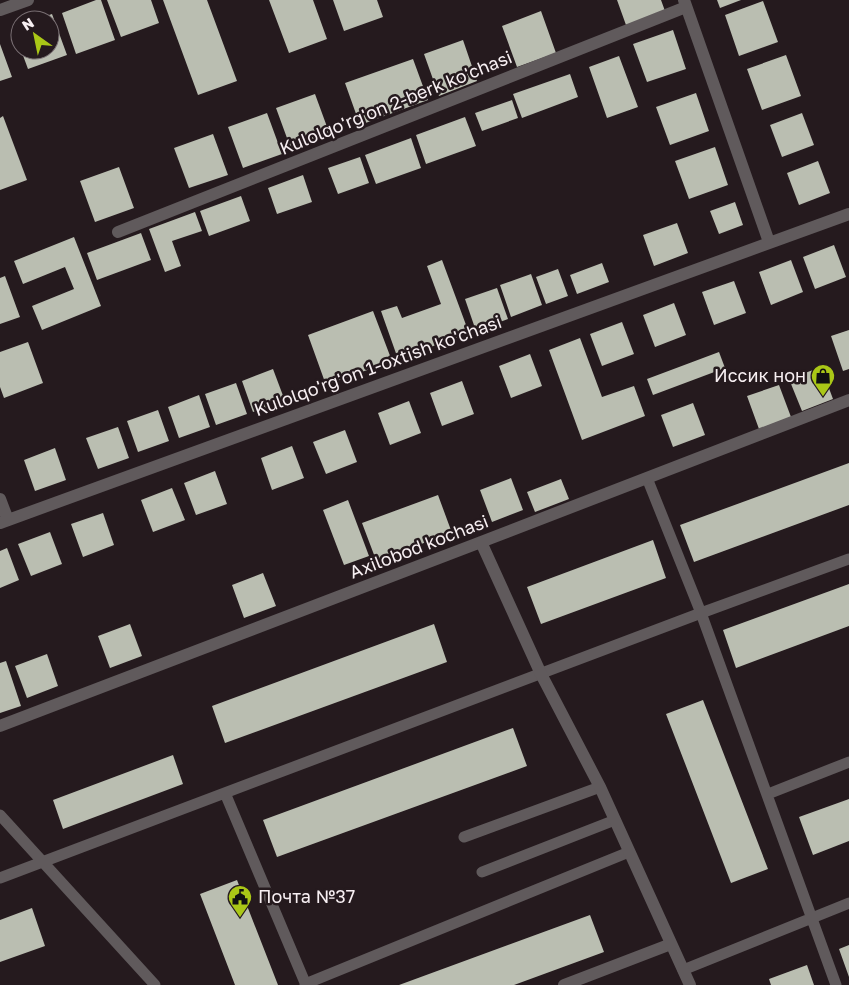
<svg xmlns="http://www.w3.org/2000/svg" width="849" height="985" viewBox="0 0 849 985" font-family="'Golos Text',sans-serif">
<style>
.building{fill:#babeb1}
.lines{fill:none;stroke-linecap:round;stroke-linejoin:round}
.service{stroke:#605a5c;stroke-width:11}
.minor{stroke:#605a5c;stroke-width:12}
.labels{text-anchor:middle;stroke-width:5;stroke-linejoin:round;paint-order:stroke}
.street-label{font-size:18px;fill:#f7eff2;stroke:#251a1e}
.poi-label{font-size:18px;fill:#f7eff2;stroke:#251a1e;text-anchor:end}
</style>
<rect width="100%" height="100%" fill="#251a1e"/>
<path class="building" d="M96,0H101L115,40L76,54L62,13Z
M107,0H151L159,23L121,37Z
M163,0H207L237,81L198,95Z
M269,0H313L327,39L289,53Z
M333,0H377L383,17L344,31Z
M617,0H661L665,11L626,25Z
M717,0H741L720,8Z
M763,1L778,42L739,56L725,15Z
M541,11L556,53L517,67L502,26Z
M52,14L67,55L28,69L21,50H50V20H35Z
M20,25V47L13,28Z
M673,30L686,69L647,82L633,44Z
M463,40L477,81L439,96L424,54Z
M0,44L12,77L0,81Z
M786,55L801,96L762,110L747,69Z
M619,56L638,107L607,118L589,67Z
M413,59L428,100L360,125L345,83Z
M570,74L578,97L522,118L513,94Z
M696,93L709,131L670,145L656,107Z
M315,94L330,135L291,149L276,108Z
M512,100L518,118L482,131L475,113Z
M267,113L282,154L243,168L228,127Z
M802,113L814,145L782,157L770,125Z
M3,116L27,180L0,190V118Z
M465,117L476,146L426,164L416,135Z
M213,134L228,175L189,188L174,148Z
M411,138L421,168L376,184L365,155Z
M715,147L728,185L689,199L675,161Z
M360,157L369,183L338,194L328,168Z
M818,161L830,193L799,205L787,173Z
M119,167L134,208L95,222L80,181Z
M303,175L312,202L277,214L268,188Z
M241,196L250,221L209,236L200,211Z
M735,202L743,225L719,234L710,211Z
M195,212L202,231L172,241L181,266L165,272L149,229Z
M677,223L688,253L654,266L643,235Z
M141,233L151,260L97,280L87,253Z
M74,237L101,306L42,330L32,306L74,289L65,267L23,284L14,261Z
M834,245L846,277L815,289L803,257Z
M442,260L469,333L398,359L381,311L397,306L402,318L441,304L427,266Z
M791,260L803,292L771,305L759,272Z
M602,263L609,282L577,294L570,275Z
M558,269L568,296L546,304L536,277Z
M531,274L542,305L511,317L500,285Z
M5,276L20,317L0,324V278Z
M734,281L746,313L714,325L702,292Z
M497,288L508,319L476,331L465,299Z
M674,303L686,335L655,347L643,315Z
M373,311L392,361L326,385L308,335Z
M622,322L634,354L602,366L590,334Z
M849,330V369L843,371L831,336Z
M580,338L602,397L634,386L645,416L582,440L549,350Z
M28,342L43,383L4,398L0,387V352Z
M719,352L725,368L653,395L647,379Z
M530,354L542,386L511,398L499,366Z
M821,367L833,399L802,411L789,379Z
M273,369L285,401L253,412L242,381Z
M462,381L474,414L442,426L430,393Z
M236,383L247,414L216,425L205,394Z
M779,385L791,417L759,429L747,396Z
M199,395L210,427L179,438L168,407Z
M409,401L421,433L390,445L378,413Z
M693,403L705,435L673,447L661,415Z
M158,410L169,441L138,452L127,421Z
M118,427L129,458L98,469L86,438Z
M345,430L357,462L326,474L313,442Z
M292,446L304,478L272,490L261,458Z
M55,448L66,480L35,491L24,460Z
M849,463V505L694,562L680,525Z
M215,471L227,504L196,515L184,483Z
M511,478L523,510L492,522L480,490Z
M561,479L569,499L535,512L527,492Z
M172,488L185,520L153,532L141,500Z
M438,495L452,533L376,560L362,523Z
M348,500L369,556L344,565L323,510Z
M103,513L114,545L83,557L71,524Z
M50,532L62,564L31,576L18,544Z
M653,540L666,578L541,624L527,587Z
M7,548L19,580L0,588V551Z
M263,573L276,606L244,618L232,585Z
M849,584V626L736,668L723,630Z
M130,624L142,656L110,668L98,636Z
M434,624L447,662L225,743L212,706Z
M47,654L58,686L27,698L15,666Z
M6,661L21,706L0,713V663Z
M703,700L768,869L731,883L666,714Z
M513,728L527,766L277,857L263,820Z
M173,755L183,784L63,829L53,800Z
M849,799V841L813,855L799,817Z
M237,880L278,985H235L200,894Z
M32,908L45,946L0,962V920Z
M590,915L604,952L514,985H399Z
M849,945V977L839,949Z
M807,965L814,985H771L769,979Z"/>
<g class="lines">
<path class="service" d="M647,478L701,613L836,985
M225,793L306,985
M768,794L849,762
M0,815L155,985
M464,837L600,787
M482,872L615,820
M0,878L701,613L849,559
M683,970L849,903
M305,984L629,852"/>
<path class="minor" d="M684,0L769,242
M0,10L28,0
M118,232L686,7
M0,499L8,520
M0,523L849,214
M481,542L541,674L600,787L690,985
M0,726L481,542L849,400
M564,985L671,944"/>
</g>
<defs>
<g id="shop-pin" transform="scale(1.25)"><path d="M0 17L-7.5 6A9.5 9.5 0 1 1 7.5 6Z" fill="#aac717" stroke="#251a1e"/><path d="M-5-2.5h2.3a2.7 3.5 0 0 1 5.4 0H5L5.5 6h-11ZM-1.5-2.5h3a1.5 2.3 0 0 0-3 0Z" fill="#111"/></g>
<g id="civic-pin" transform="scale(1.25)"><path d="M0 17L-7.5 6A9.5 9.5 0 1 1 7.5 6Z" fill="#aac717" stroke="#251a1e"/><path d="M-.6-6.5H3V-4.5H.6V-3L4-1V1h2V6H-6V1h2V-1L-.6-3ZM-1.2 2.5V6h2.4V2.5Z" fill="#111"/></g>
</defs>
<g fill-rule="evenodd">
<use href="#shop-pin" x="823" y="376"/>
<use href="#civic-pin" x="240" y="897"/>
</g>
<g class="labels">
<g class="street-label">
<text transform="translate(396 103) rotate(-22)" y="6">Kulolqo'rg'on 2-berk ko'chasi</text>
<text transform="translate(378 366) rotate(-20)" y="6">Kulolqo'rg'on 1-oxtish ko'chasi</text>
<text transform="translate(419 547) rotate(-21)" y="6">Axilobod kochasi</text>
</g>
<g class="poi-label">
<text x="806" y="382">Иссик нон</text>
<text x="258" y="903" text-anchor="start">Почта №37</text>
</g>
</g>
<g transform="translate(35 35) rotate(327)"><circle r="24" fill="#251a1e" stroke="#796f73"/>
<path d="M0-4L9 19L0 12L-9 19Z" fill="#aac717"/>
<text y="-8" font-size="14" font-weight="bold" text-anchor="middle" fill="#f7eff2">N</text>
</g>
</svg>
